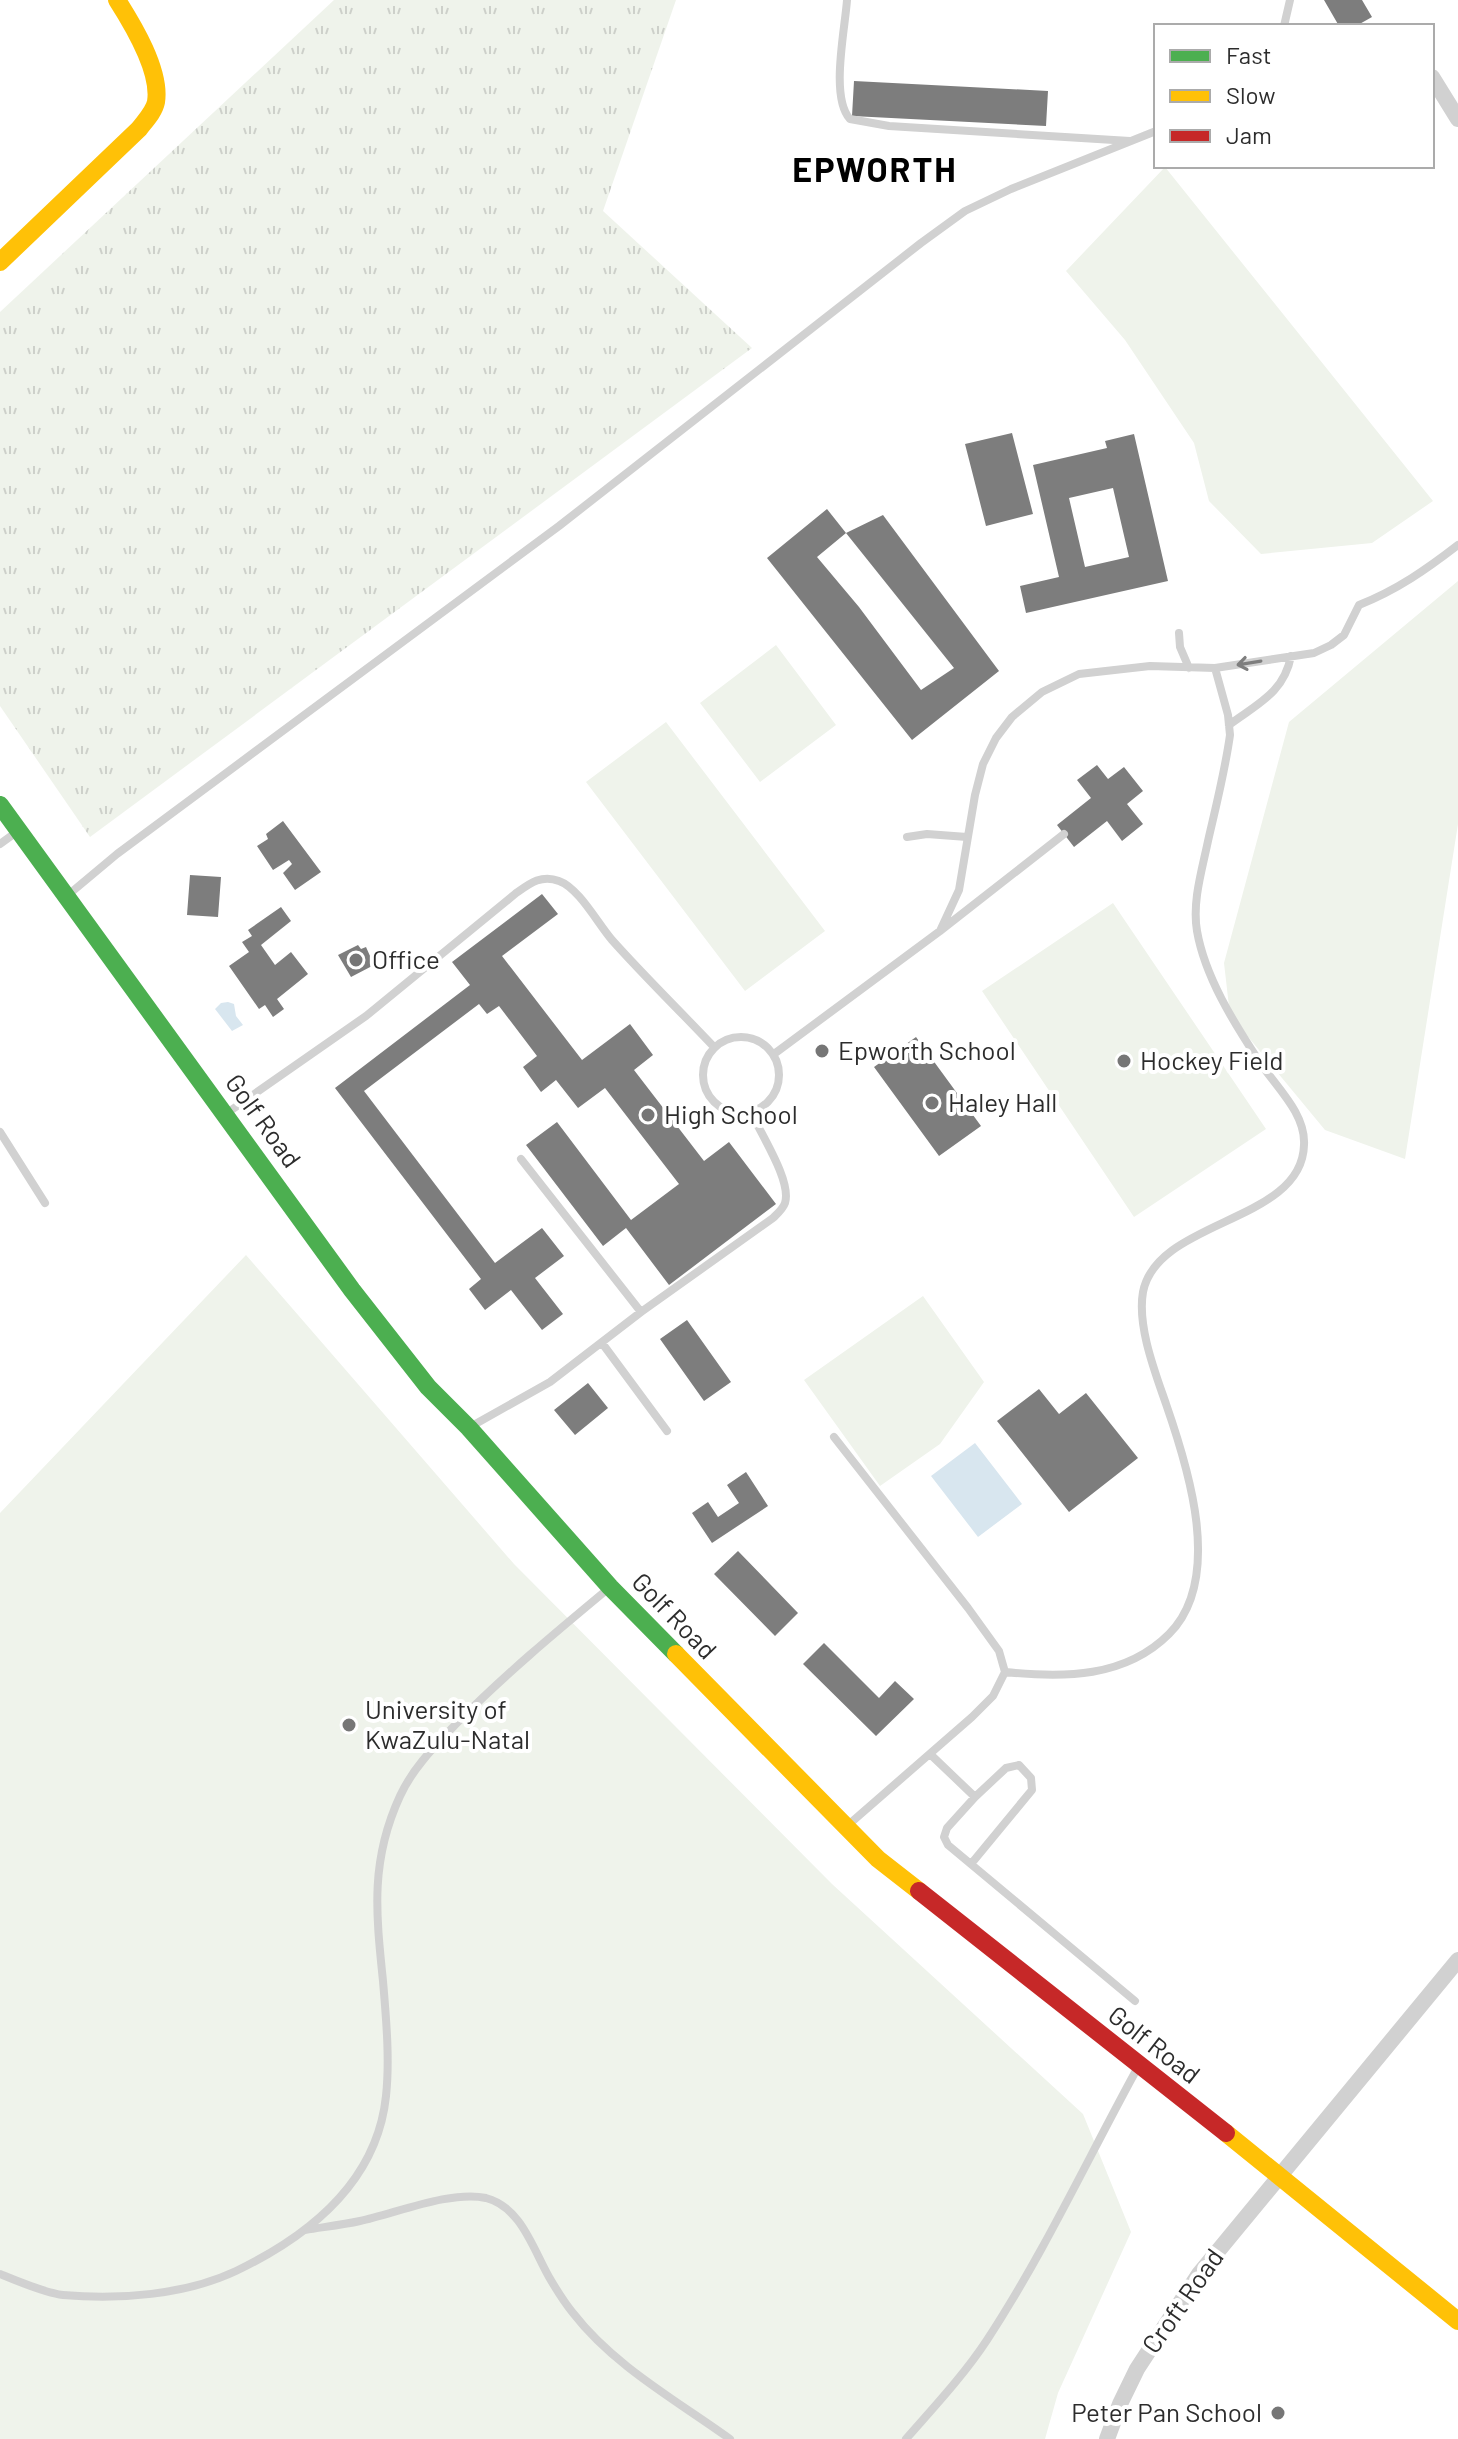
<svg xmlns="http://www.w3.org/2000/svg" width="1458" height="2439" viewBox="0 0 1458 2439" font-family="Barlow,sans-serif">
<style>
.grass{fill:url(#grass-tufts)}
.garden{fill:#eff3eb}
.water{fill:#d8e6ef}
.building{fill:#7d7d7d;fill-rule:evenodd}
.lines{fill:none;stroke-linecap:round;stroke-linejoin:round}
.lane{stroke:#d1d1d1;stroke-width:8}
.street{stroke:#d1d1d1;stroke-width:16}
.fast{stroke:#4caf50;stroke-width:18}
.slow{stroke:#ffc107;stroke-width:18}
.jam{stroke:#c62828;stroke-width:18}
.oneway{stroke:#7e7e7e}
.poi-dot{fill:#767676;stroke:#fff;stroke-width:3}
.labels{text-anchor:middle;stroke-width:8;stroke-linejoin:round;paint-order:stroke}
.poi-label{font-size:26px;fill:#2c2c2c;stroke:#fff;text-anchor:start}
.street-label{font-size:26px;fill:#2c2c2c;stroke:#fff}
.district-label{font-size:34px;font-weight:bold;letter-spacing:2px;fill:#000;stroke:#fff}
</style>
<defs>
<pattern id="grass-tufts" width="24" height="20" patternUnits="userSpaceOnUse" patternTransform="scale(2)"><rect width="24" height="20" fill="#eff3eb"/><path d="M3 7l-1-3M5 7V3M7 7l1-3M15 17l-1-3M17 17v-4M19 17l1-3" fill="none" stroke="#cdd0ca"/></pattern>
</defs>
<rect width="100%" height="100%" fill="#fff"/>
<path class="grass" d="M334,0H676L603,211L752,348L90,837L0,706V312Z"/>
<path class="garden" d="M1165,167L1433,501L1372,543L1261,554L1209,501L1194,443L1125,340L1066,271Z
M1458,581V824L1405,1159L1325,1130L1230,1015L1224,963L1289,722Z
M776,645L836,725L760,782L700,703Z
M666,722L825,931L745,991L586,782Z
M1113,903L1266,1129L1134,1217L982,991Z
M246,1255L514,1564L832,1884L1083,2114L1131,2232L1058,2393L1045,2439H0V1513Z
M923,1296L984,1382L940,1444L880,1486L804,1380Z"/>
<path class="water" d="M228,1002L234,1004L236,1016L243,1025L232,1031L215,1009L221,1003Z
M975,1443L1022,1504L978,1537L931,1476Z"/>
<path class="building" d="M1324,0H1362L1372,17L1356,26H1339Z
M854,81L1048,91L1046,126L852,116Z
M1012,433L1033,514L986,526L965,444Z
M1134,434L1168,581L1026,613L1020,586L1059,577L1033,465L1107,448L1105,441ZM1113,488L1129,557L1085,567L1069,498Z
M827,509L846,533L817,557L859,607L921,690L954,668L846,533L883,515L999,671L912,740L767,558Z
M1097,765L1108,779L1124,767L1143,791L1127,804L1143,824L1122,841L1107,821L1074,847L1057,825L1091,798L1077,780Z
M283,821L321,872L295,890L283,873L292,864L289,860L273,870L257,846L268,839L266,834Z
M190,875L221,877L218,917L187,915Z
M542,894L558,914L502,956L582,1060L630,1024L653,1055L634,1070L704,1161L729,1142L776,1204L669,1285L626,1228L603,1246L526,1145L557,1122L631,1220L679,1184L605,1088L578,1108L556,1080L541,1092L523,1067L537,1056L499,1006L487,1014L479,1004L364,1091L495,1263L542,1228L564,1256L535,1278L563,1314L542,1330L511,1290L485,1310L469,1289L481,1279L335,1088L470,985L452,962Z
M281,907L291,921L261,945L275,965L291,952L308,974L277,999L284,1009L273,1017L265,1005L259,1009L229,966L249,952L242,942L252,936L248,930Z
M358,945L361,949L366,947L374,965L351,977L338,955Z
M916,1037L981,1126L939,1156L874,1067Z
M687,1320L731,1382L704,1401L660,1339Z
M588,1383L608,1408L575,1435L554,1410Z
M1039,1389L1059,1414L1086,1393L1138,1458L1069,1512L997,1421Z
M746,1472L768,1506L712,1543L692,1513L708,1502L718,1517L739,1503L727,1485Z
M738,1551L798,1613L775,1636L714,1574Z
M824,1643L879,1698L895,1681L914,1699L876,1736L803,1664Z"/>
<g class="lines">
<path class="lane" d="M847,0C845,30 830,97 850,119L889,126L1130,141
M1284,26L1290,0
M1179,633L1180,647L1189,668
M1229,725C1257,704 1284,693 1291,656
M907,837L927,834L967,837
M0,844L18,831
M68,895L117,854L559,526L921,243L965,211L1011,189L1156,131
M940,931L959,890L975,795L983,764L996,738L1012,717L1042,692L1079,674L1150,666L1215,668L1314,653L1331,645L1344,635L1359,605C1397,590 1427,569 1458,545
M703 1075a38 38 0 1 1 76 0a38 38 0 1 1-76 0Z
M774,1054L940,931L1064,834
M227,1113L366,1016L515,894C529,884 541,874 559,881C579,888 598,924 612,940C645,977 680,1011 714,1047
M0,1132L45,1203
M521,1159L641,1312
M602,1343L667,1431
M470,1427L550,1382L641,1312L773,1218C777,1214 783,1209 785,1203C792,1181 760,1133 751,1112
M834,1437L968,1608L999,1651L1005,1672L993,1696L972,1717L847,1826
M1005,1672C1064,1678 1125,1678 1169,1634C1224,1579 1188,1467 1166,1404C1155,1372 1137,1326 1143,1292C1157,1219 1302,1223 1304,1145C1306,1113 1275,1086 1259,1061C1234,1023 1205,977 1197,931C1192,902 1202,870 1208,841C1216,806 1225,771 1230,735L1228,715L1215,668
M930,1754L975,1797L947,1828L944,1837L948,1845L1135,2001
M971,1864L1032,1790L1031,1778L1019,1765L1006,1768L975,1797
M305,2230C323,2227 342,2225 360,2221C394,2214 451,2190 486,2198C521,2207 533,2249 549,2277C556,2289 564,2302 573,2313C614,2366 676,2400 730,2439
M0,2274C17,2281 45,2293 63,2295C119,2300 185,2295 236,2271C309,2236 377,2182 386,2096C390,2059 386,2017 383,1981C376,1913 370,1861 400,1796C413,1768 434,1747 455,1725C503,1676 556,1632 609,1588
M906,2439C934,2407 964,2375 987,2340C1044,2253 1088,2158 1138,2067"/>
<path class="street" d="M1432,77L1458,119
M1107,2439L1120,2404L1137,2369L1199,2274L1458,1960"/>
<path class="fast" d="M0,805L352,1290L428,1387L469,1428L610,1587L676,1654"/>
<path class="slow" d="M0,262L139,129C145,121 154,112 156,102C161,71 133,25 117,0
M676,1654L878,1859L919,1891
M1226,2133L1458,2321"/>
<path class="jam" d="M919,1891L1226,2133"/>
</g>
<defs><path id="oneway-shaft" d="M-6 0H5M1.5-3L5.5 0L1.5 3" fill="none" stroke-width="1.6" stroke-linecap="round" stroke-linejoin="round" transform="scale(2)"/></defs>
<use class="oneway" href="#oneway-shaft" transform="translate(1249 663) rotate(171)"/>
<g class="poi-dot">
<circle cx="356" cy="960" r="8"/>
<circle cx="822" cy="1051" r="8"/>
<circle cx="1124" cy="1061" r="8"/>
<circle cx="932" cy="1103" r="8"/>
<circle cx="648" cy="1115" r="8"/>
<circle cx="349" cy="1725" r="8"/>
<circle cx="1278" cy="2413" r="8"/>
</g>
<g class="labels">
<g class="poi-label">
<text x="372" y="969">Office</text>
<text x="838" y="1060">Epworth School</text>
<text x="1140" y="1070">Hockey Field</text>
<text x="948" y="1112">Haley Hall</text>
<text x="664" y="1124">High School</text>
<text x="365" y="1719">University of<tspan x="365" dy="30">KwaZulu-Natal</tspan></text>
<text x="1262" y="2422" text-anchor="end">Peter Pan School</text>
</g>
<g class="street-label">
<text transform="translate(263 1121) rotate(54)" y="9">Golf Road</text>
<text transform="translate(674 1616) rotate(46)" y="9">Golf Road</text>
<text transform="translate(1154 2045) rotate(38)" y="9">Golf Road</text>
<text transform="translate(1183 2301) rotate(-55)" y="9">Croft Road</text>
</g>
<g class="district-label">
<text x="875" y="182">EPWORTH</text>
</g>
</g>
<rect x="1154" y="24" width="280" height="144" fill="#ffffff" stroke="#ababab" stroke-width="2"/>
<rect x="1170" y="50" width="40" height="12" fill="#4caf50" stroke="#ababab" stroke-width="2"/>
<text x="1226" y="64" font-size="24" fill="#2c2c2c">Fast</text>
<rect x="1170" y="90" width="40" height="12" fill="#ffc107" stroke="#ababab" stroke-width="2"/>
<text x="1226" y="104" font-size="24" fill="#2c2c2c">Slow</text>
<rect x="1170" y="130" width="40" height="12" fill="#c62828" stroke="#ababab" stroke-width="2"/>
<text x="1226" y="144" font-size="24" fill="#2c2c2c">Jam</text>
</svg>
